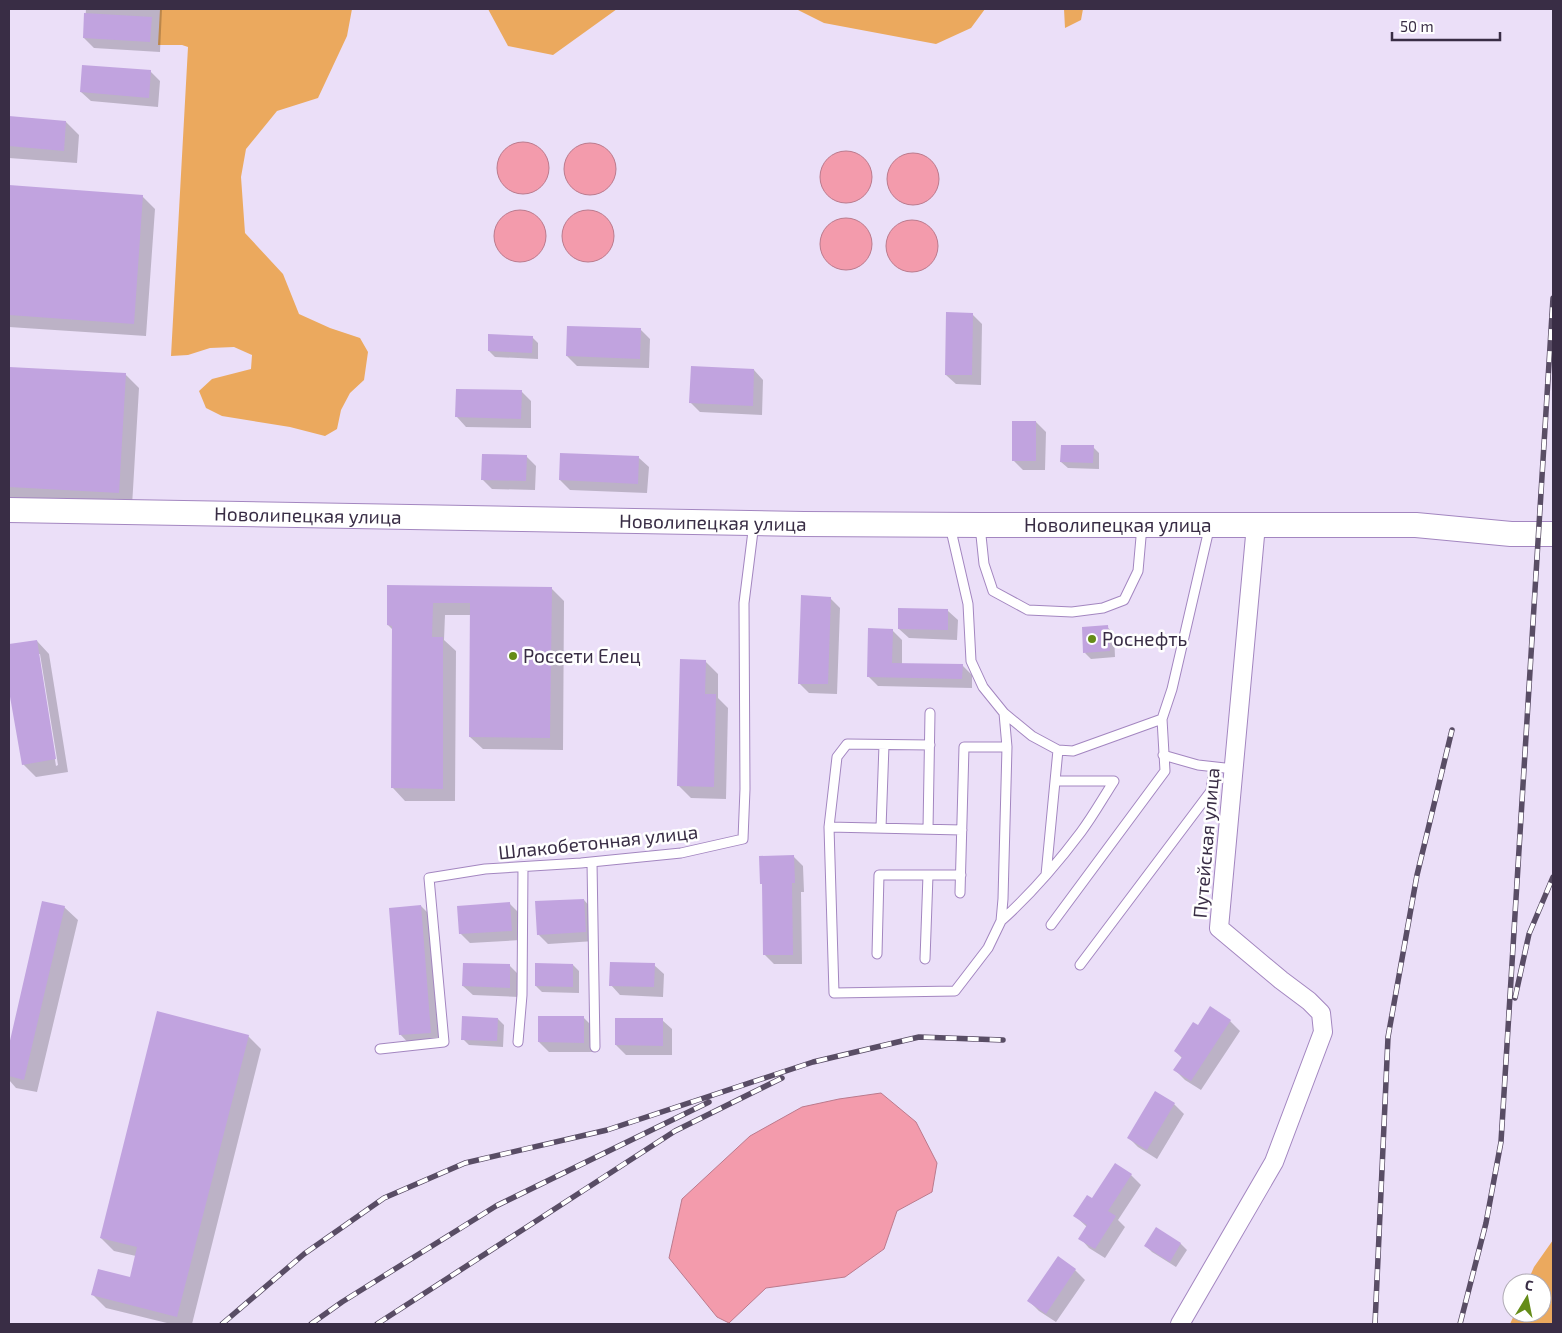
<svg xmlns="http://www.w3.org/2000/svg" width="1562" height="1333" viewBox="0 0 1562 1333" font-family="'Exo 2',sans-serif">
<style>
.green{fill:#eba95e}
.water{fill:#f39bac;stroke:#bb7a8d}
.shadow{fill:#0003;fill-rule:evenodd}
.building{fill:#c1a3df}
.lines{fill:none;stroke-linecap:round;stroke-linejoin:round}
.lane-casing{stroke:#a386c0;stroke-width:11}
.street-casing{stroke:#a386c0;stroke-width:20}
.secondary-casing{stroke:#a386c0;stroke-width:26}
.lane{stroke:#fff;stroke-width:9}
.street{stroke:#fff;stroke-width:18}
.secondary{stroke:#fff;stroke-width:24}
.rail-casing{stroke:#594d65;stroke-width:5.5}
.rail{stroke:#fff;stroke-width:4;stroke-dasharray:11;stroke-linecap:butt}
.poi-dot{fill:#658c18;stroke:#fff;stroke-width:2}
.labels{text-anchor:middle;stroke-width:5;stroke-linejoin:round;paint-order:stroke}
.street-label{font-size:19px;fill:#392d45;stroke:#fff}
.poi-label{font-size:19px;fill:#392d45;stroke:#fff;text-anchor:start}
</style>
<rect width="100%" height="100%" fill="#ebdff8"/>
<path class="green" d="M160,9H352L347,36L318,98L277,111L246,149L241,177L245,233L283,274L299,314L330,328L360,338L368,352L364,380L350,393L341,410L337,429L325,436L290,427L222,416L206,408L199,391L212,379L251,369L252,355L234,347L210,348L188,355L171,356L188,47L182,45H158Z
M488,9H617L553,55L508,46Z
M796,9H985L971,28L936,44L824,23Z
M1064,9H1083L1081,20L1065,28Z
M1553,1240V1324H1510L1515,1313H1542V1283H1527L1534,1267Z"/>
<path class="water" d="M497 168a26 26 0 1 1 52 0a26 26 0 1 1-52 0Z
M564 169a26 26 0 1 1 52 0a26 26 0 1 1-52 0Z
M820 177a26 26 0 1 1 52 0a26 26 0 1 1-52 0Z
M887 179a26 26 0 1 1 52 0a26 26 0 1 1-52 0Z
M562 236a26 26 0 1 1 52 0a26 26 0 1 1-52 0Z
M494 236a26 26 0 1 1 52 0a26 26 0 1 1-52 0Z
M820 244a26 26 0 1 1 52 0a26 26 0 1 1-52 0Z
M886 246a26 26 0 1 1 52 0a26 26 0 1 1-52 0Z
M881,1093L916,1122L937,1163L932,1192L897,1211L884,1249L845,1277L766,1288L729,1323L717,1317L669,1258L682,1199L750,1136L802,1107L839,1099Z"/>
<path class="shadow" d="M86,9H162L160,52L94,48L84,38Z
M150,71L160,81L158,107L91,101L81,92Z
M9,117L66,122L79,135L77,163L9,158Z
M9,187L142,196L155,209L146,336L9,327Z
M972,314L982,324L981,385L956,384L946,375Z
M640,329L650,339L649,368L577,366L567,356Z
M532,337L538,343V359L495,357L489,351Z
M9,368L125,374L139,388L132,506L9,499Z
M754,370L763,380L762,415L700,412L690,402Z
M522,392L531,401V428L466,427L457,417Z
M1036,422L1046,432L1045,470H1023L1013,460Z
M1093,447L1099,453V469L1068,468L1061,462Z
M526,456L536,466L535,490L492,489L482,479Z
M639,458L649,467L647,493L570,490L560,480Z
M389,587L552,589L564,601L563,750L483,749L470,737L471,615H445L444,640L456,651L455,801H405L393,788V630L388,625Z
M830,598L840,608L837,694L809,693L799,683Z
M948,611L958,620L957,640L909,638L899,629Z
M1107,627L1114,633L1115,657L1091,659L1085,653Z
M892,630L902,640V664L962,665L972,675V688L878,686L868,676Z
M37,641L49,654L68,772L36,777L23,764L9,684V645ZM38,654H40L58,765L56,766Z
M705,661L718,674V698L728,708L726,799L691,798L678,785Z
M794,857L803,866L804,892H801L802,964H774L764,954V886L761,883Z
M584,900L593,910L595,941L548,944L538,934Z
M43,902L64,907L78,920L37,1092L16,1088L9,1080V1051Z
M510,904L519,913L521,940L470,943L460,933Z
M421,906L434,919L443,1045L413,1048L400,1034Z
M573,965L579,971V993L542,992L536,986Z
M654,965L664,974L663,997L620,995L611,985Z
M510,966L519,975V997L473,995L463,986Z
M583,1017L593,1027V1052H549L539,1042Z
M498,1019L504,1025L503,1047L469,1045L463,1039Z
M662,1020L672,1029V1055H626L616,1045Z
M1230,1021L1240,1031L1201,1090L1185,1080L1175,1070L1182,1058L1175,1051L1198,1027Z
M248,1036L261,1049L192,1324H171L106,1308L93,1295L131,1279L136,1256L114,1251L101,1238Z
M1174,1104L1184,1114L1157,1159L1138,1147L1129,1138Z
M1131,1175L1141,1185L1118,1220L1125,1227L1105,1258L1089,1248L1080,1238L1087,1227L1075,1216L1093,1200Z
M1156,1229L1181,1244L1187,1250L1176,1267L1152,1252L1146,1246Z
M1058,1258L1075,1270L1085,1280L1056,1322L1039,1311L1029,1301Z"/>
<path class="building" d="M84,13L152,17L150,42L83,38Z
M82,65L151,70L149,98L80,92Z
M9,116L66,121L64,151L9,146Z
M9,185L143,195L134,324L9,315Z
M946,312L973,313L972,375H945Z
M567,326L641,328L640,359L566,356Z
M488,334L533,336L532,353L488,351Z
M691,366L754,369L753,406L689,403Z
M9,367L126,373L119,493L9,487Z
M456,389L522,390L521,419L455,417Z
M1012,421H1036V461H1012Z
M1061,445H1094L1093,463L1060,462Z
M560,453L639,456L638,484L559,480Z
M482,454L527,455L526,481L481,480Z
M387,585L552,587L550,738L469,737L470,603H433L432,637H443V789L391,788L392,626L387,625Z
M801,595L831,597L828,684H798Z
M898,608L948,609V630L898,629Z
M1108,625L1110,651L1083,653L1082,627Z
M868,628L893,629L892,663L963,664L962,679L867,677Z
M37,640L56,759L22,765L9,691V644Z
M680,659L706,660L705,694H716L714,787L677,786Z
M794,855L795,883H792L793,955H763L762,884H760L759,856Z
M584,899L586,932L537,935L535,901Z
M42,901L65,906L24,1080L9,1076V1045Z
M510,902L512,931L459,934L457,906Z
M421,905L431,1033L399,1035L389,908Z
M610,962L655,963L654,987L609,986Z
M463,963L510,964V988L462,986Z
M535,963L573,964V987L535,986Z
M1210,1006L1231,1020L1191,1081L1173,1070L1182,1057L1174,1051L1193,1022L1198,1025Z
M157,1011L249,1035L177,1317L91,1295L98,1269L130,1277L137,1247L100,1238Z
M462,1016L498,1018L497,1041L461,1040Z
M538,1016H584V1043L538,1042Z
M615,1018H663V1046L615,1045Z
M1155,1091L1175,1103L1147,1150L1127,1138Z
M1115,1163L1132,1174L1108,1211L1116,1216L1095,1249L1078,1239L1087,1225L1073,1216L1087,1195L1092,1198Z
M1156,1227L1181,1243L1170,1262L1144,1246Z
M1058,1256L1076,1269L1046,1314L1027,1301Z"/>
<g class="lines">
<g class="lane-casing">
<path id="lane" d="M950,526L968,604L971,661L983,687L1004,713L1032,736L1058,750L1073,751L1162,719
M980,526L984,564L993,591L1028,610L1072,612L1103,608L1124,600L1138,571L1142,526
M930,745L847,744L837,757L829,827L834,993L955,991L988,948L1001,921L1003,899L1007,747L1004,713
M1163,755L1198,765L1234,769
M829,827L962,830
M881,828L884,745
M928,829L930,713
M592,862L595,1047
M1046,875L1058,750
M960,893L964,747H1007
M1001,921C1031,894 1057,864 1081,832C1093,816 1103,798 1114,781H1056
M1051,925L1165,771L1162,719L1172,689L1210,525
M877,954L879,875H961
M925,959L928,875
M1080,965L1211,791L1214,767
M518,1042L522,995L523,867
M380,1049L444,1042L429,878L485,869L581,863L681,853L743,839L745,789L744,603L754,523"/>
</g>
<g class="street-casing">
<path id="street" d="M1180,1324L1274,1162L1323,1032L1321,1013L1309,1001L1281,980L1219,928L1256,525"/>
</g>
<g class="secondary-casing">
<g id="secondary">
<path id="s1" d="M9,510L804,524L980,525H1416L1511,534H1553"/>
</g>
</g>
<use href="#lane" class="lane"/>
<use href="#street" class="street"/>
<use href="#secondary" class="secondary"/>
<g class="rail-casing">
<path id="rail" d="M1515,998L1529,934L1553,877
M222,1324L304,1254L384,1198L465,1163L607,1130L813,1062L919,1037L1003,1040
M311,1324L342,1302L496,1206L709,1102
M377,1324L675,1131L782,1078
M1375,1324L1388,1037L1417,875L1452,730
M1460,1324L1486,1223L1501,1142L1553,298"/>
</g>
<use href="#rail" class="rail"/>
</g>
<g class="poi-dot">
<circle cx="1092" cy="639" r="5"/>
<circle cx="513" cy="656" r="5"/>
</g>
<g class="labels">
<g class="street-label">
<text dy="7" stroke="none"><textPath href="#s1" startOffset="299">Новолипецкая улица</textPath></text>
<text dy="7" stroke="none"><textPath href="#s1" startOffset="704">Новолипецкая улица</textPath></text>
<text dy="7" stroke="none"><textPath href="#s1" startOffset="1109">Новолипецкая улица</textPath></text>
<text transform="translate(598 842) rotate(-6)" y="7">Шлакобетонная улица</text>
<text transform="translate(1206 843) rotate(-85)" y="7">Путейская улица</text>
</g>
<g class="poi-label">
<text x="1102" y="646">Роснефть</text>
<text x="523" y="663">Россети Елец</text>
</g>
</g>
<rect width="1562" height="1333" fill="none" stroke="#392d45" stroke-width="20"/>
<g transform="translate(1527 1298) rotate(10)"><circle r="24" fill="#ffffff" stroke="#b0abb5"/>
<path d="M0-4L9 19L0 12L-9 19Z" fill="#658c18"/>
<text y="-8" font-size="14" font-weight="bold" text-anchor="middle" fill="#392d45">С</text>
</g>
<path d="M1392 32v8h108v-8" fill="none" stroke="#392d45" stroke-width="2.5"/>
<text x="1400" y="32" font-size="15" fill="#392d45" stroke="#ffffff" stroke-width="4" paint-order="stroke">50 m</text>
</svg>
